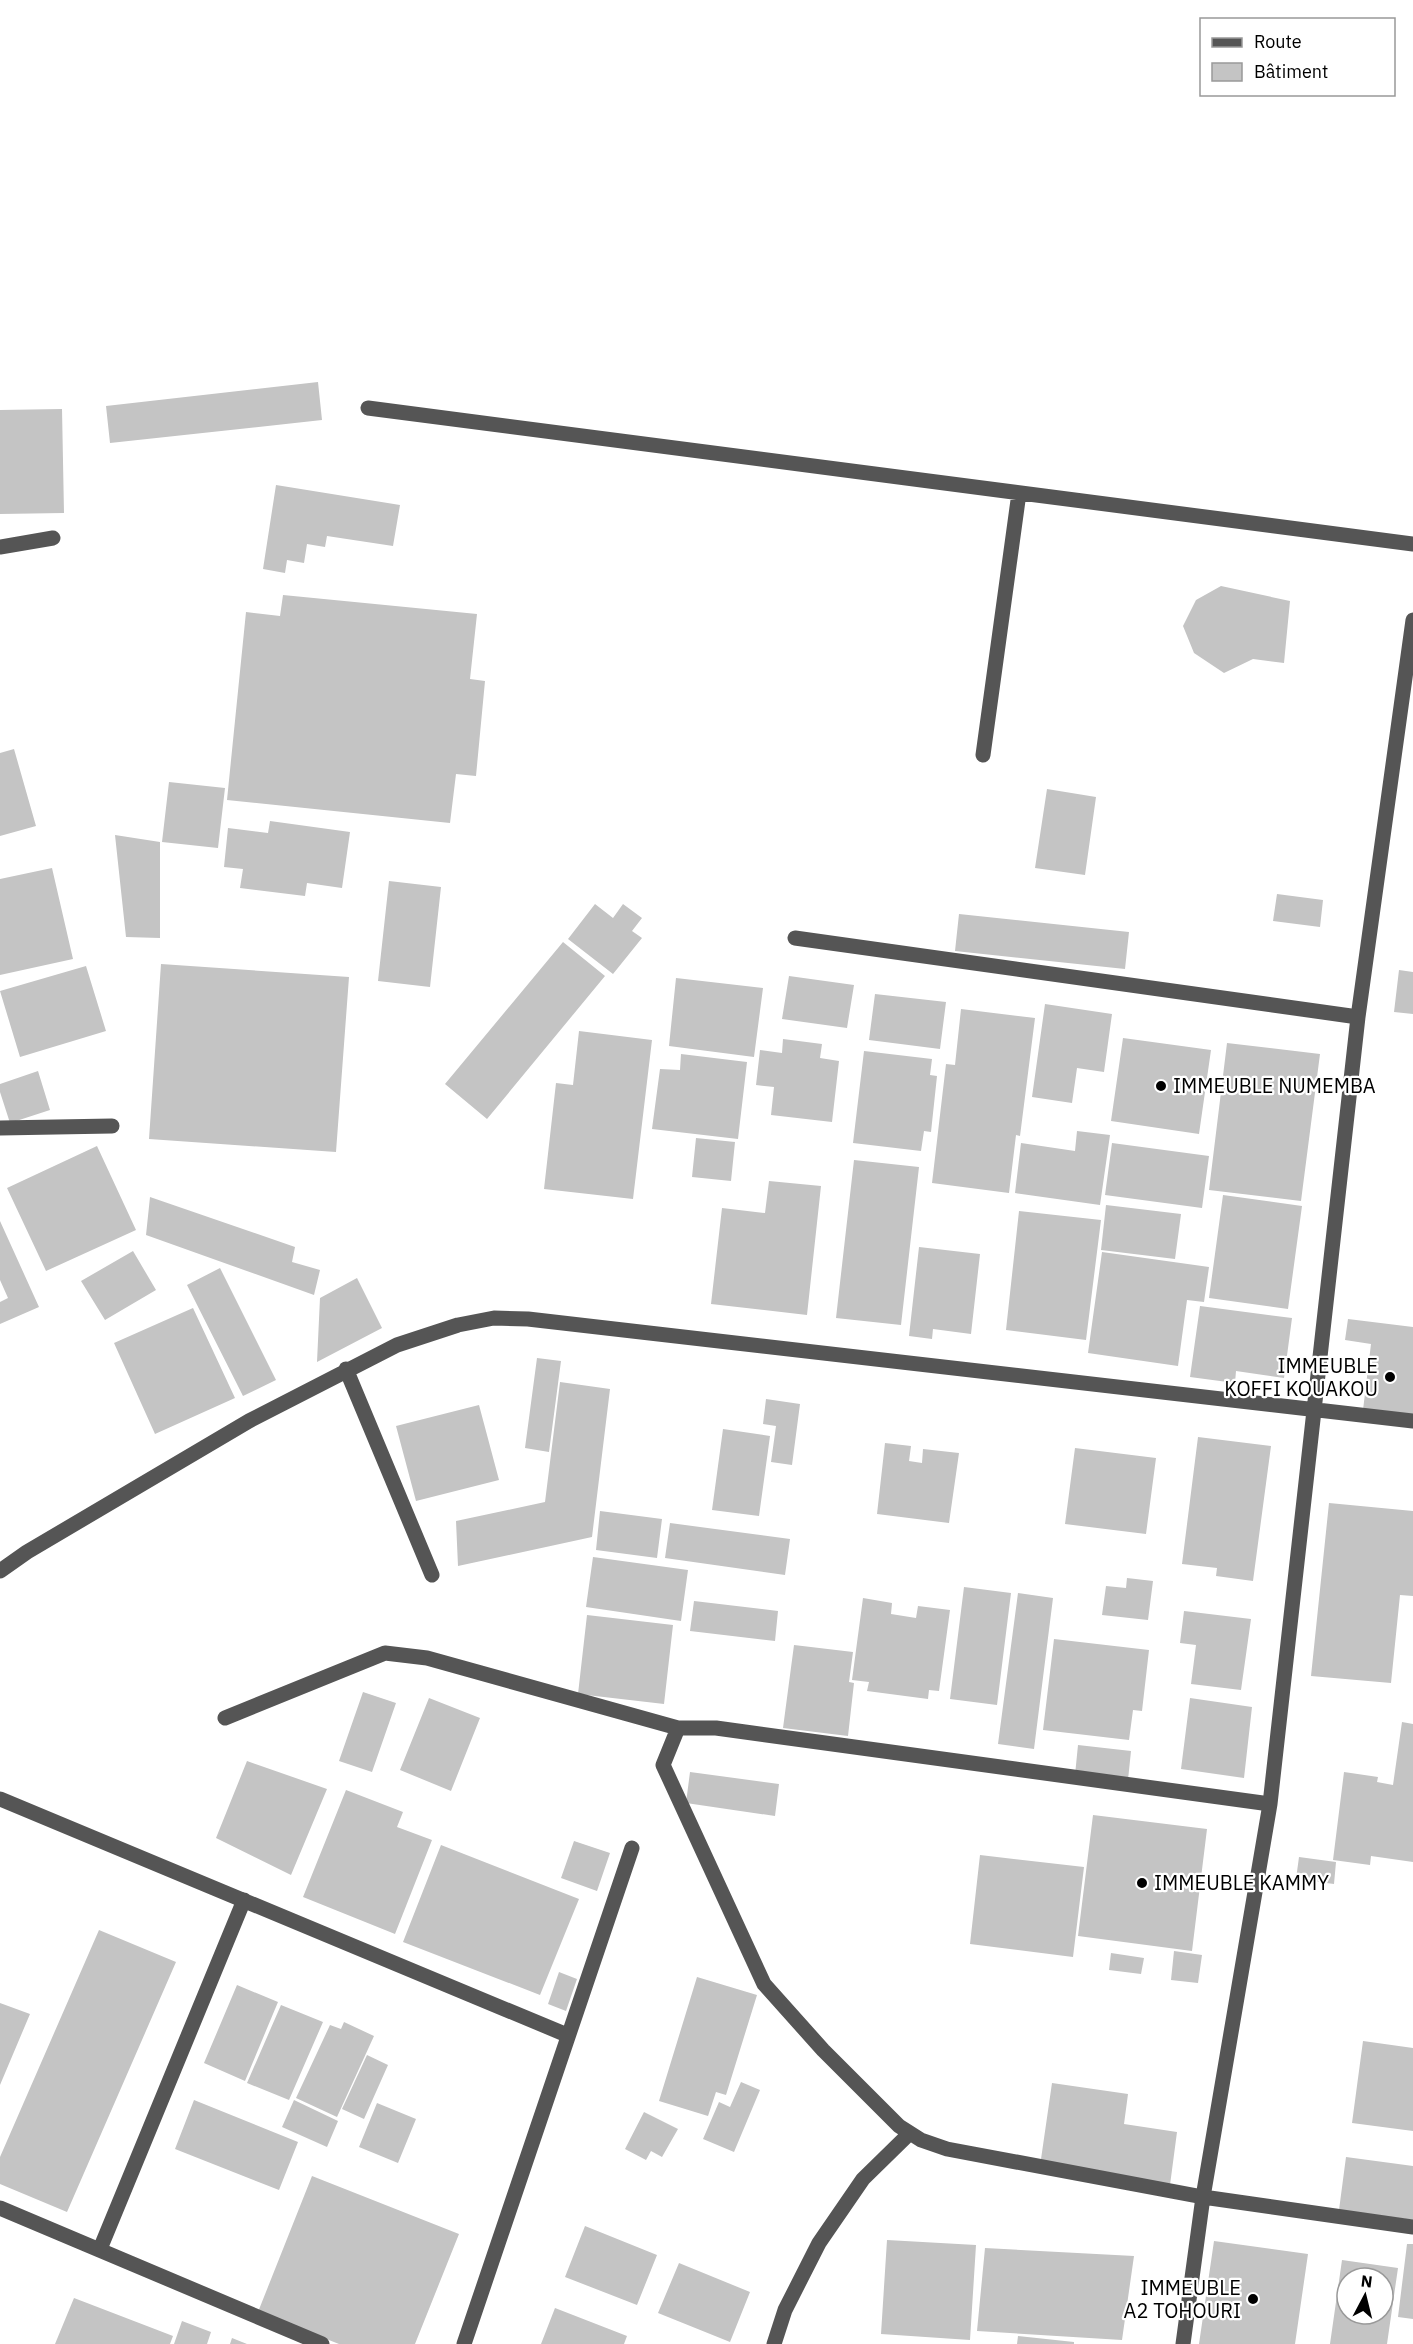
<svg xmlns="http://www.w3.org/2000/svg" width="1413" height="2344" viewBox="0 0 1413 2344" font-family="'IBM Plex Sans',sans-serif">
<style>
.building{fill:#c4c4c4;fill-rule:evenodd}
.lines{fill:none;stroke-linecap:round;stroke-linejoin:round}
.minor{stroke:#555;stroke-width:15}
.poi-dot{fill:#000;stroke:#fff;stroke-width:2}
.labels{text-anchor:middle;stroke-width:4.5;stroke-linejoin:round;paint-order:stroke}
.poi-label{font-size:20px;fill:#000;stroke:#fff;text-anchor:start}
</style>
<rect width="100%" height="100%" fill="#fff"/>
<path class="building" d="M318,382L322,420L110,443L106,406Z
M62,409L64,513L0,514V410Z
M276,485L400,505L393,546L327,536L325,547L307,544L304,563L287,560L285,573L263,569Z
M1221,586L1290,601L1284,663L1253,659L1224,673L1194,653L1183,626L1196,600Z
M283,595L477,614L470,679L485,681L476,776L456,774L450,823L227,800L246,612L280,616Z
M14,749L36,826L0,836V753Z
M169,782L225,788L218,848L162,842Z
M1047,789L1096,797L1085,875L1035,868Z
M270,821L350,832L342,888L307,883L305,896L240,888L243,869L224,867L228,828L268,833Z
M115,835L160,842V938L126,937Z
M52,868L73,959L0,975V879Z
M389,881L441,887L430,987L378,981Z
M1277,894L1323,900L1320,927L1273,921Z
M595,904L613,918L623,904L642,918L632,931L642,938L613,974L568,939Z
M959,914L1129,932L1125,969L955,951Z
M563,942L605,976L487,1119L445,1084Z
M161,964L349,977L336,1152L149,1139Z
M86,966L106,1031L20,1057L0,991Z
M1399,970L1413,972V1014L1394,1012Z
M789,976L854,985L847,1028L782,1019Z
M676,978L763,988L754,1057L669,1046Z
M875,994L946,1002L940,1049L869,1040Z
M1045,1004L1112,1014L1104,1072L1077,1068L1072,1103L1032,1097Z
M961,1009L1035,1018L1020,1136L1016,1135L1009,1193L932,1183L946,1064L955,1065Z
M579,1031L652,1040L633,1199L544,1189L556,1083L573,1085Z
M1123,1038L1211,1050L1199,1134L1111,1121Z
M783,1039L822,1044L820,1058L839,1061L832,1122L771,1115L774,1087L756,1085L760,1050L782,1053Z
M1227,1043L1320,1054L1301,1201L1209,1190Z
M864,1051L932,1059L930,1075L937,1076L931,1132L924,1131L921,1151L853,1143Z
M681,1054L747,1062L738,1139L652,1129L660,1069L680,1070Z
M38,1071L50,1110L10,1123L0,1092V1084Z
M1077,1131L1110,1135L1100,1205L1015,1193L1021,1143L1075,1151Z
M696,1138L735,1142L731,1181L692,1177Z
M1112,1143L1209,1156L1202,1208L1105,1195Z
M97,1146L136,1230L46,1271L7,1188Z
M854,1160L919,1167L901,1325L836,1318Z
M769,1181L821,1186L807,1315L711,1304L722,1208L765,1213Z
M1223,1195L1302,1206L1288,1309L1209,1298Z
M150,1197L295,1247L292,1262L320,1270L314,1295L146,1235Z
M1106,1205L1181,1214L1175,1259L1101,1250Z
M1019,1211L1101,1220L1086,1340L1006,1330Z
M0,1221L39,1307L0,1324V1302L8,1298L0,1280Z
M919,1247L980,1254L971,1334L933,1329L932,1339L909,1336Z
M133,1251L156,1290L105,1320L81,1281Z
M1102,1252L1209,1267L1204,1302L1187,1300L1178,1366L1088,1353Z
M220,1268L276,1380L243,1396L187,1285Z
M357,1278L382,1328L317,1362L320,1298Z
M1200,1306L1292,1318L1284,1378L1236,1371L1235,1383L1190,1377Z
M193,1308L235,1398L155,1434L114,1343Z
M1348,1319L1413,1327V1416L1363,1410L1371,1344L1345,1340Z
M537,1358L561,1361L549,1452L525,1448Z
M560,1382L610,1389L592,1537L458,1566L456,1521L545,1502Z
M766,1399L800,1404L792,1465L771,1462L776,1426L763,1424Z
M479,1405L499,1480L416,1501L396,1426Z
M723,1429L770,1436L759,1516L712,1510Z
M1198,1437L1271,1446L1253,1581L1216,1576L1217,1568L1182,1564Z
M885,1443L911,1446L909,1461L922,1463L923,1449L959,1453L949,1523L877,1514Z
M1075,1448L1156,1458L1146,1534L1065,1524Z
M1329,1503L1413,1511V1596L1400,1595L1391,1683L1311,1676Z
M600,1511L662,1519L657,1558L596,1550Z
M670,1523L790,1539L785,1575L665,1558Z
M593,1557L688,1570L681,1621L586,1607Z
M1127,1578L1153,1581L1148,1620L1102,1615L1106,1586L1126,1588Z
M964,1587L1011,1593L997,1705L950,1699Z
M1018,1593L1053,1598L1034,1749L998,1744Z
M863,1598L892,1603L891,1614L916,1618L918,1606L950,1610L939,1691L929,1690L928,1699L867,1691L869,1682L852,1680Z
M694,1601L778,1611L775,1641L690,1631Z
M1184,1611L1251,1619L1241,1690L1191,1684L1196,1645L1180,1643Z
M587,1615L673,1625L664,1704L578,1694Z
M1054,1639L1149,1650L1142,1711L1133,1710L1129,1740L1043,1730Z
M794,1645L853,1652L849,1682L854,1683L848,1736L783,1728Z
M363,1692L396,1703L372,1772L339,1761Z
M429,1698L480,1718L451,1791L400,1770Z
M1190,1698L1252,1707L1244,1778L1181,1769Z
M1402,1722L1413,1724V1862L1371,1856L1370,1865L1333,1860L1344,1772L1378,1777L1377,1782L1393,1785Z
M1078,1745L1131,1751L1128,1780L1075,1775Z
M247,1761L327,1789L291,1875L216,1838Z
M690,1772L779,1784L775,1816L686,1803Z
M346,1790L403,1812L397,1827L432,1840L395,1934L303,1897Z
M1093,1815L1207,1829L1192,1951L1078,1936Z
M574,1841L610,1853L597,1891L561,1878Z
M441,1845L579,1899L540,1995L403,1942Z
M980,1855L1084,1867L1073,1957L970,1944Z
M1299,1857L1336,1862L1334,1884L1296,1879Z
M99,1930L176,1962L67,2212L0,2184V2157Z
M1174,1951L1202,1955L1198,1983L1171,1980Z
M1111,1953L1144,1958L1141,1974L1109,1970Z
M559,1972L577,1979L566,2011L548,2004Z
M697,1977L757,1995L726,2095L716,2092L708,2116L659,2101Z
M237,1985L278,2002L245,2081L204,2063Z
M0,2003L30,2014L0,2085Z
M281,2005L323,2022L289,2100L247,2083Z
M344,2022L374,2036L337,2117L296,2098L330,2025L341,2029Z
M1363,2041L1413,2048V2131L1352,2123Z
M367,2055L388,2065L364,2119L342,2109Z
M741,2082L760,2090L734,2152L703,2139L719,2102L730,2107Z
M1052,2083L1128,2094L1124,2124L1177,2132L1170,2185L1040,2166Z
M194,2100L298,2142L279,2190L175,2149Z
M294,2100L338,2121L327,2147L282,2127Z
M377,2103L416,2119L398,2163L359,2147Z
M644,2112L678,2129L662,2157L651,2151L646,2160L625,2149Z
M1346,2157L1413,2166V2220L1339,2210Z
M312,2176L459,2234L415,2344H339L258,2312Z
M585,2226L657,2255L637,2305L565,2277Z
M887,2240L976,2245L970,2340L881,2334Z
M1214,2241L1308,2254L1295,2344H1199Z
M1407,2244H1413V2319L1398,2317Z
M985,2248L1134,2256L1122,2340L977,2331Z
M1342,2260L1398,2268L1387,2344H1330ZM1347,2278H1383V2314H1347Z
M679,2263L750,2292L730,2342L658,2313Z
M74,2298L173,2336L170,2344H55Z
M555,2308L627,2336L624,2344H541Z
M182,2321L211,2332L207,2344H174Z
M1018,2336L1074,2342V2344H1017Z
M232,2338L247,2344H230Z"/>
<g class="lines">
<path class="minor" d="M368,408L1413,544
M0,547L53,538
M983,755L1019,493
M795,938L1358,1017
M0,1128L112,1126
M346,1369L432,1575
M0,1571L27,1552L249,1421L397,1345L458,1325L494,1318L528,1319L1413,1421
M225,1718L385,1653L427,1658L678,1728
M0,1799L567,2035
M1270,1804L716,1728H678L663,1765L764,1984L823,2050L899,2126L921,2140L947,2149L1203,2197L1413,2227
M0,2208L322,2344
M100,2249L244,1900
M464,2344L632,1848
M774,2344L785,2310L819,2243L863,2179L910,2133
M1183,2344L1203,2197L1270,1804L1358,1017L1413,620"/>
</g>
<g class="poi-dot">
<circle cx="1161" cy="1086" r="6"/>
<circle cx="1390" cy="1377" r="6"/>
<circle cx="1142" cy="1883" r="6"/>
<circle cx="1253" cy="2299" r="6"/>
</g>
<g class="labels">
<g class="poi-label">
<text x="1173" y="1093">IMMEUBLE NUMEMBA</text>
<text x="1378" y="1373" text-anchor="end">IMMEUBLE<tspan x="1378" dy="23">KOFFI KOUAKOU</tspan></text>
<text x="1154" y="1890">IMMEUBLE KAMMY</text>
<text x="1241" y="2295" text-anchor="end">IMMEUBLE<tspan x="1241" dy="23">A2 TOHOURI</tspan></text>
</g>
</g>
<rect x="1200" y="18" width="195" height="78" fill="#ffffff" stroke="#999999" stroke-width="1.5"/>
<rect x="1212" y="38" width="30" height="9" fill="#555555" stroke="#999999" stroke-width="1.5"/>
<text x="1254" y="48" font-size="18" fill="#000000">Route</text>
<rect x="1212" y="63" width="30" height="18" fill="#c4c4c4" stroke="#999999" stroke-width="1.5"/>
<text x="1254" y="78" font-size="18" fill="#000000">Bâtiment</text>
<g transform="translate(1365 2296) rotate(7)"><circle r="28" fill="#ffffff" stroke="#999999" stroke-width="1.5"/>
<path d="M0-4.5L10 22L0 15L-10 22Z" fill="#000000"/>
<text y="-9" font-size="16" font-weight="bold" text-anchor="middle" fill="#000000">N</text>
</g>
</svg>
